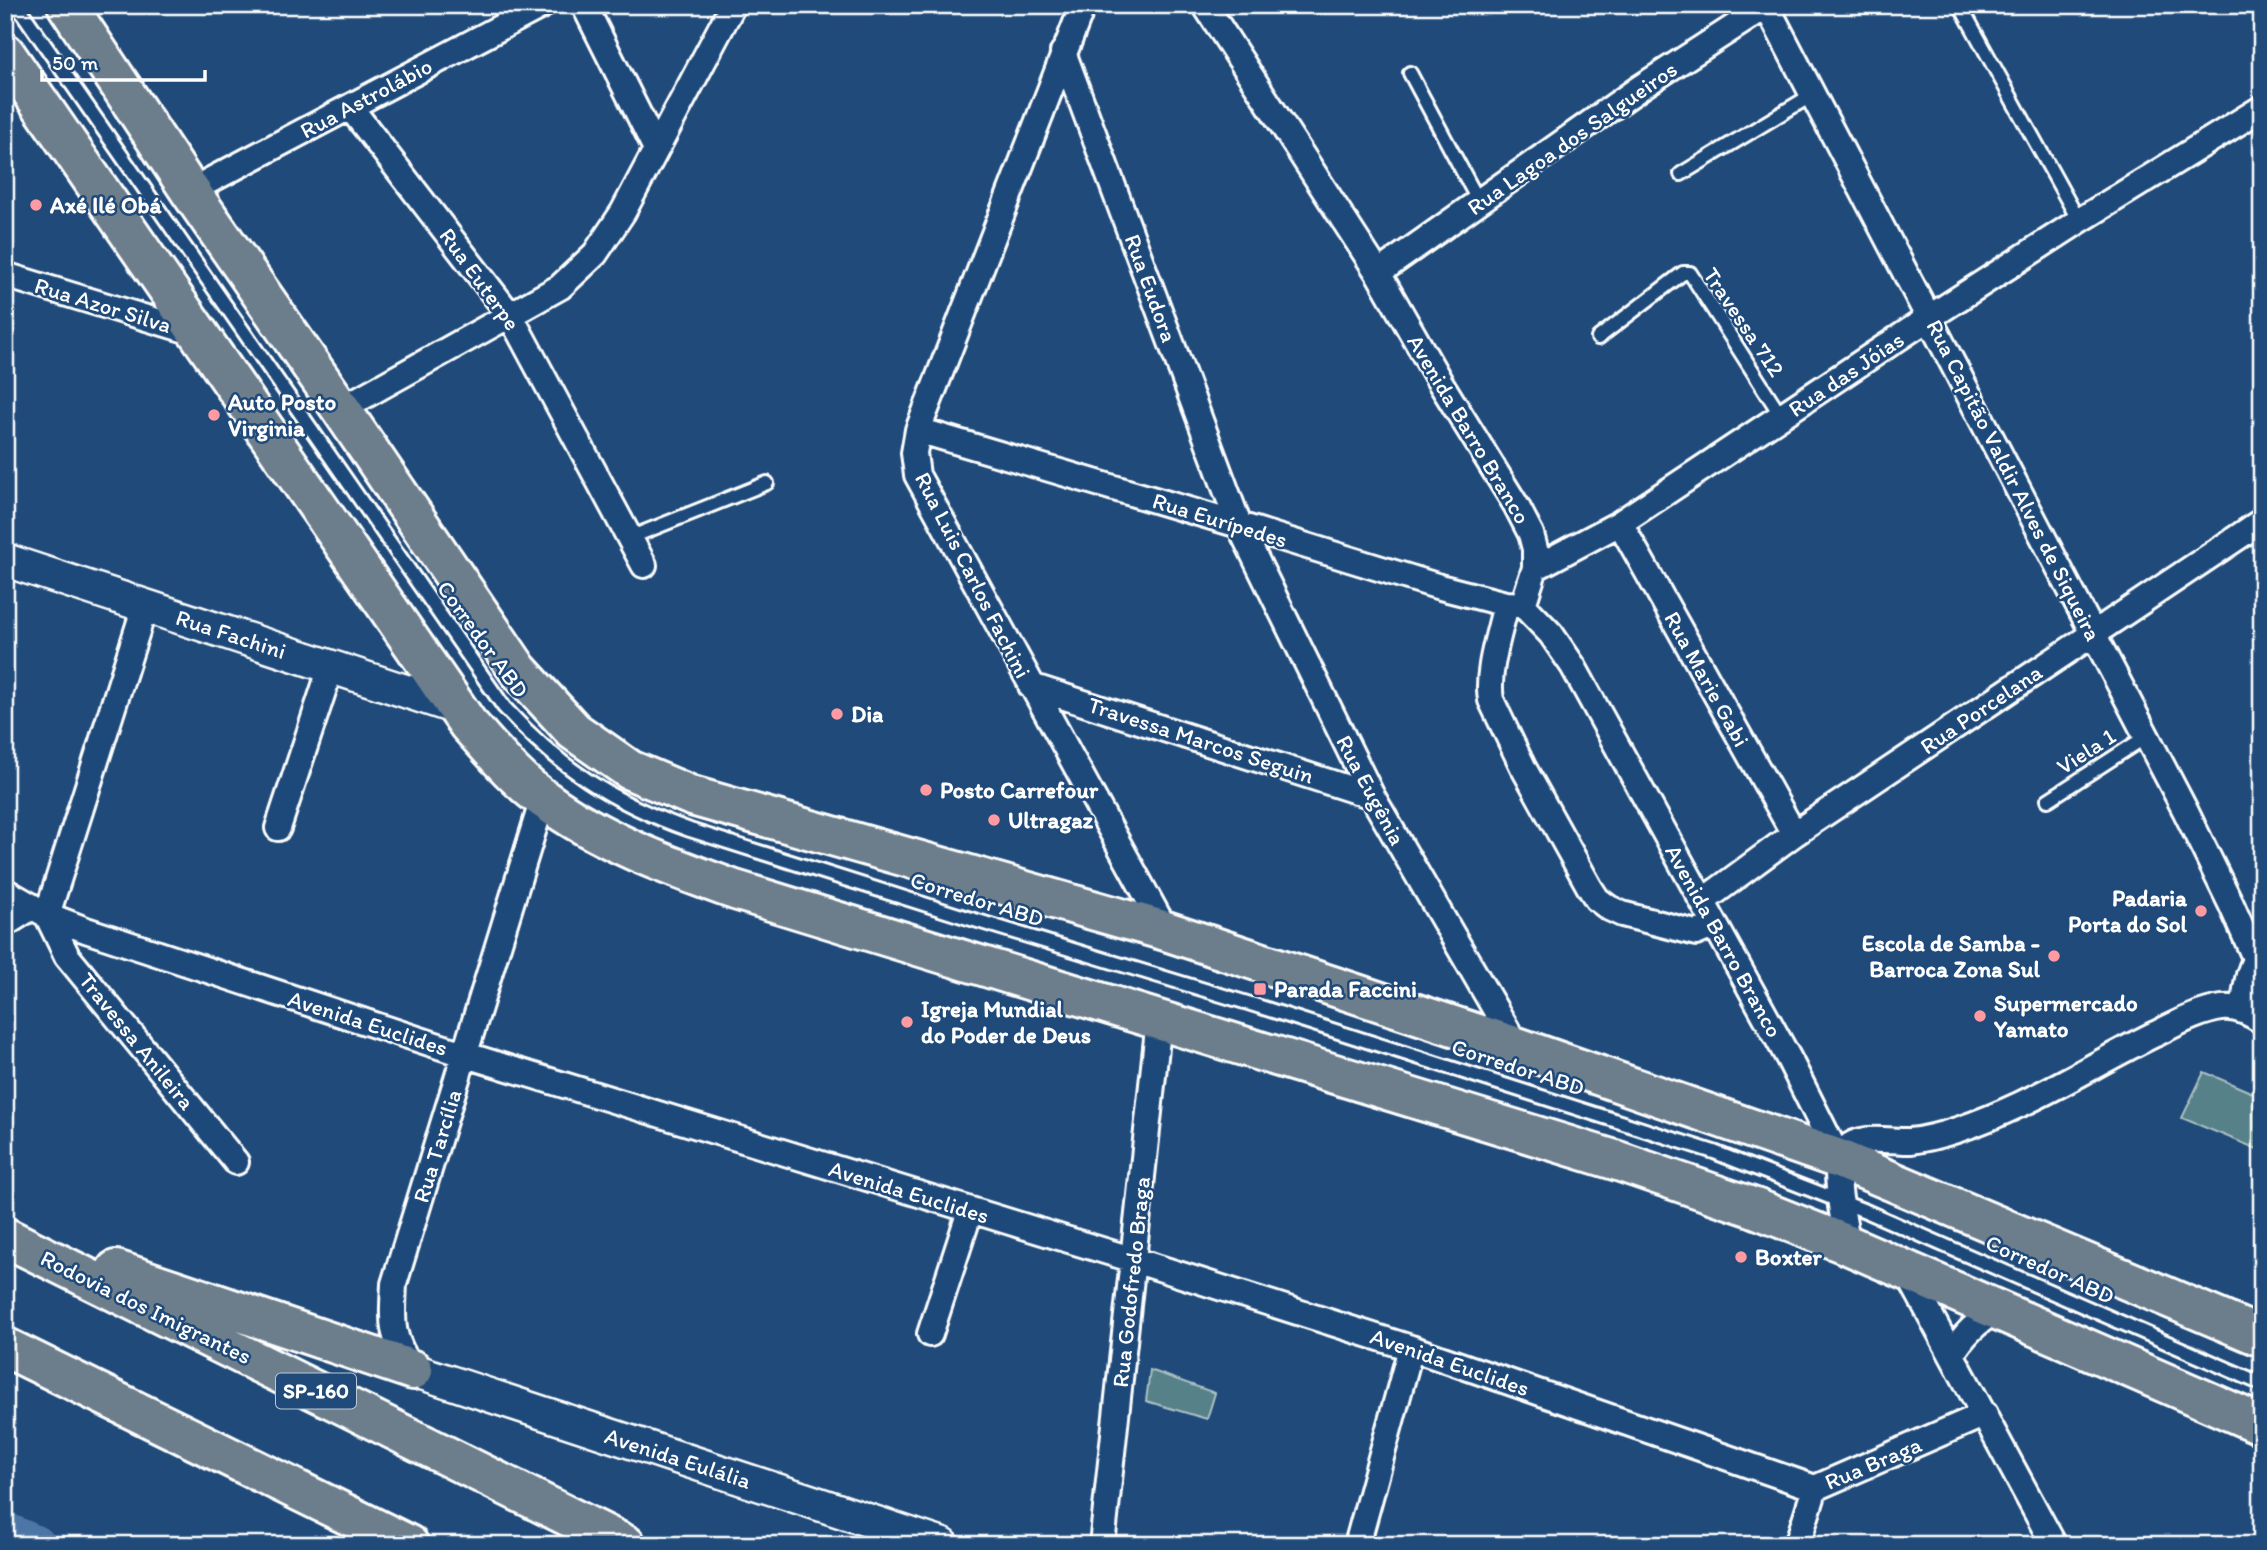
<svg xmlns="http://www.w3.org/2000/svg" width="2267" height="1550" viewBox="0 0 2267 1550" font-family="Itim,sans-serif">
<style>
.green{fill:#578188;stroke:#abc0c4;stroke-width:2}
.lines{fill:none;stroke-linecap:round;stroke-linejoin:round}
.river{stroke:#4b76a5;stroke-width:38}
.service-casing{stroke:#fff;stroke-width:18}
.minor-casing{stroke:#fff;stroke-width:30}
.tertiary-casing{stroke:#fff;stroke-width:37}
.primary-casing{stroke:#fff;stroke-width:44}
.motorway-casing{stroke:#fff;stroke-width:44}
.service{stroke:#1f4a7a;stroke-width:12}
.minor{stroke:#1f4a7a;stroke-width:24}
.tertiary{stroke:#1f4a7a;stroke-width:32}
.primary{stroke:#6c7d8c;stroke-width:38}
.motorway{stroke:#6c7d8c;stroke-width:38}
.poi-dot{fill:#ff9aa2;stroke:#1f4a7a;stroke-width:2.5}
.labels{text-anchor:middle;stroke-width:5;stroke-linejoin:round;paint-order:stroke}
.shield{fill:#1f4a7a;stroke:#bcc9d7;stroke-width:2}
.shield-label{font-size:21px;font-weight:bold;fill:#fff}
.street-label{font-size:23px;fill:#fff;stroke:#1f4a7a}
.poi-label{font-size:23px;font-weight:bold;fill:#fff;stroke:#1f4a7a;text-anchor:start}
</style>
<rect width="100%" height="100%" fill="#1f4a7a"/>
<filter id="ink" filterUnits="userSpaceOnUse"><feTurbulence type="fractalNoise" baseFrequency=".0143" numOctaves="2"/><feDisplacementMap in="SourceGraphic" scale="14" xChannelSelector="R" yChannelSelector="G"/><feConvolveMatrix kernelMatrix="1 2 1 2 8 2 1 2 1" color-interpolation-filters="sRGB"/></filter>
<g filter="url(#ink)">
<path class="green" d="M2204,1072L2262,1097V1151L2182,1118Z
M1150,1370L1215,1393L1207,1419L1146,1401Z"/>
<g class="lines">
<path class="river" d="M5,1531L37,1545"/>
<g class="service-casing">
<path id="service" d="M17,5L504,707C560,768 611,802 690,830L968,918L1254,1005L1714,1152L1868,1212L2262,1384
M1960,5L2079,221
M1410,73L1479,202
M1681,174L1812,95
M1598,338L1683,273H1690L1782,417
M629,538L767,483
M2048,800L2147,736"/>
</g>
<g class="minor-casing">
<path id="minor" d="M584,5L655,147
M1083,5L918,430L914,453L917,475L1166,931
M1205,5L1378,273L1440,382L1516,505L1531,534L1535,549V568L1523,605L1551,634L1573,666L1789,1059L1839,1159
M1766,5L2185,810L2231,904L2255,958
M1063,52L1239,525L1372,796L1517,1047
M350,107L510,315L644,565
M190,191L543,5
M1378,273L1641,87L1768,5
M5,275L199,334
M341,409L560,287L595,254L623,212L733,5
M918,430L1239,525L1440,587L1506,604L1523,605
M1620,523L1794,834
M1535,568L1620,523L1930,317L2079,221L2262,108
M1506,604C1500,632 1486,672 1491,700L1523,767L1590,888L1597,899L1609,908L1622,914L1696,933L1715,925
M145,606L47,915L67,956L236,1162
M1031,686L1372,796
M278,828L331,667
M5,891L47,915L86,930L466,1055L1134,1260L1411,1348L1815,1488
M1703,901L1794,834L2262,521
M5,924L32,907
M2243,1010C2246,991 2247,966 2262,951
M1848,1245C1844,1225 1835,1180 1839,1161C1840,1157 1844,1150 1847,1148C1862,1134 1892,1142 1910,1141C1945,1137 1989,1119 2021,1104C2066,1083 2108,1057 2153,1035C2174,1025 2199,1011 2222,1008C2237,1006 2250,1013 2262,1021
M1907,1272L2054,1545
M930,1334L970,1211
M1952,1354C1964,1334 1977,1322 1997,1310
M413,1370C390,1337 392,1323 394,1284L543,799
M1102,1545L1159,1020
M1357,1545L1411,1348
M1797,1545L1815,1488L1985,1414"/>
</g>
<g class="tertiary-casing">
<path id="tertiary" d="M5,560L457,708
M413,1370L943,1545"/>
</g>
<g class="primary-casing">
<path id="primary" d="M67,5L190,191L341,409L518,670L574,731L630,770L692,796L1166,931L1517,1047L1839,1159L2262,1337
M5,53L468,724C492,750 516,780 545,800C602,842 669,866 735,890L1618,1161L1755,1208L1848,1245L2262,1425"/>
</g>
<g class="motorway-casing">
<path id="motorway" d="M5,1237L626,1545
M116,1270L413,1370
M5,1347L409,1545"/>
</g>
<use href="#service" class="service"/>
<use href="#minor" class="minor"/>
<use href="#tertiary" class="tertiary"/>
<use href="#primary" class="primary"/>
<use href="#motorway" class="motorway"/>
</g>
</g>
<g class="poi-dot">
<circle cx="36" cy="205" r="7"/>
<circle cx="214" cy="415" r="7"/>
<circle cx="837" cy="714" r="7"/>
<circle cx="926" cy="790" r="7"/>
<circle cx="994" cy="820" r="7"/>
<circle cx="2201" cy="911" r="7"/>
<circle cx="2054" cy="956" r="7"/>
<rect x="1253" y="982" width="14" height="14" rx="3.5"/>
<circle cx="1980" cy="1016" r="7"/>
<circle cx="907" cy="1022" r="7"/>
<circle cx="1741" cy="1257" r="7"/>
</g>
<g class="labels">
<rect class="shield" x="276" y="1373.5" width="80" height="35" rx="5"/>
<g class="shield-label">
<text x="316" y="1398">SP-160</text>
</g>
<g class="street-label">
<text transform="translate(366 98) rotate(-28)" y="8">Rua Astrolábio</text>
<text transform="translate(1572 138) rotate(-35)" y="8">Rua Lagoa dos Salgueiros</text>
<text transform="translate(480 279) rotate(54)" y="8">Rua Euterpe</text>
<text transform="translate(1151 288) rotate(70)" y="8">Rua Eudora</text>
<text transform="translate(103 305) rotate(17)" y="8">Rua Azor Silva</text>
<text transform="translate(1744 322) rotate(56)" y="8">Travessa 712</text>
<text transform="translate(1846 374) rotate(-34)" y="8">Rua das Jóias</text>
<text transform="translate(1469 429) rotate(59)" y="8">Avenida Barro Branco</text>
<text transform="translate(2014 480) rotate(63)" y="8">Rua Capitão Valdir Alves de Siqueira</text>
<text transform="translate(1220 520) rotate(17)" y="8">Rua Eurípedes</text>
<text transform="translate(973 575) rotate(63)" y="8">Rua Luis Carlos Fachini</text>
<text transform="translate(231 634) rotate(18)" y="8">Rua Fachini</text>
<text transform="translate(483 639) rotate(54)" y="8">Corredor ABD</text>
<text transform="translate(1707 679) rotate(61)" y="8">Rua Marie Gabi</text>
<text transform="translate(1981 709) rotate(-34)" y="8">Rua Porcelana</text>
<text transform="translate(1201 740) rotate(18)" y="8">Travessa Marcos Seguin</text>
<text transform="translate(2086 751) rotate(-33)" y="8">Viela 1</text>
<text transform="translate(1371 790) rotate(62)" y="8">Rua Eugênia</text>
<text transform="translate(977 899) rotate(17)" y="8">Corredor ABD</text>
<text transform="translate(1724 941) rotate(61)" y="8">Avenida Barro Branco</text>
<text transform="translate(368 1023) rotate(18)" y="8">Avenida Euclides</text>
<text transform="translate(137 1041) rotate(51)" y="8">Travessa Anileira</text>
<text transform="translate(1518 1067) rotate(18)" y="8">Corredor ABD</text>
<text transform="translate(437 1146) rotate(-73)" y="8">Rua Tarcília</text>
<text transform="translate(909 1192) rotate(17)" y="8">Avenida Euclides</text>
<text transform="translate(2050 1269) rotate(24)" y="8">Corredor ABD</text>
<text transform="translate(1131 1282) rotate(-84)" y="8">Rua Godofredo Braga</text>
<text transform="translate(146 1307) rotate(26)" y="8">Rodovia dos Imigrantes</text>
<text transform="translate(1450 1362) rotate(19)" y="8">Avenida Euclides</text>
<text transform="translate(678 1458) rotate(18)" y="8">Avenida Eulália</text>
<text transform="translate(1873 1463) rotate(-23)" y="8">Rua Braga</text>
</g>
<g class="poi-label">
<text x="50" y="213">Axé Ilé Obá</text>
<text x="228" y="410">Auto Posto<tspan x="228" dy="26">Virginia</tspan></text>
<text x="851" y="722">Dia</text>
<text x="940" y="798">Posto Carrefour</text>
<text x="1008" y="828">Ultragaz</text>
<text x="2187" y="906" text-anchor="end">Padaria<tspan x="2187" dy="26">Porta do Sol</tspan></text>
<text x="2040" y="951" text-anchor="end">Escola de Samba -<tspan x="2040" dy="26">Barroca Zona Sul</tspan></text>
<text x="1274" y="997">Parada Faccini</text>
<text x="1994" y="1011">Supermercado<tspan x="1994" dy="26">Yamato</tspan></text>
<text x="921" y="1017">Igreja Mundial<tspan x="921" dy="26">do Poder de Deus</tspan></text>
<text x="1755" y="1265">Boxter</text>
</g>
</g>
<rect width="2267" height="1550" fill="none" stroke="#1f4a7a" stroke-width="28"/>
<rect x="14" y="14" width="2239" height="1522" fill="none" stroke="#fff" stroke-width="2.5" filter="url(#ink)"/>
<path d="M42 70v10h163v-10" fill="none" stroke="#ffffff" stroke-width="3.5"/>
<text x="52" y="70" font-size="21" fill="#ffffff" stroke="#1f4a7a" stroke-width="5" paint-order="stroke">50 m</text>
</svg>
